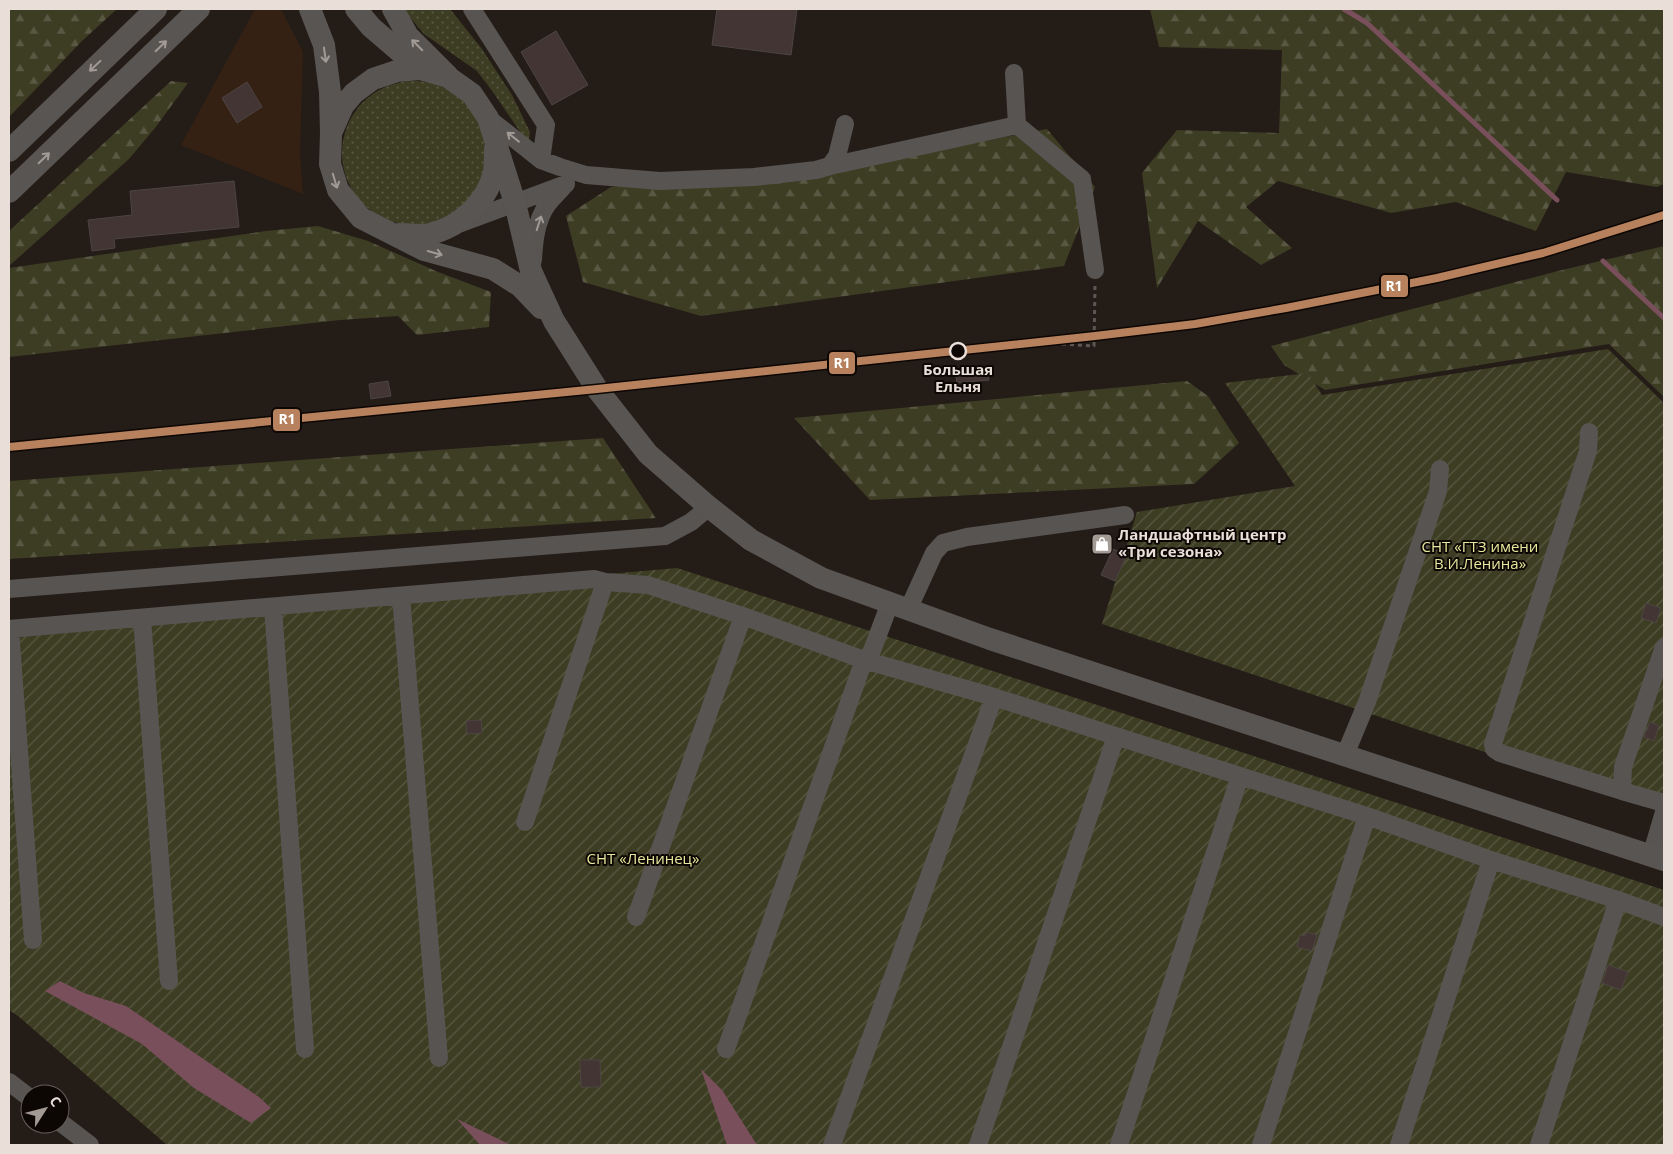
<svg xmlns="http://www.w3.org/2000/svg" width="1673" height="1154" viewBox="0 0 1673 1154" font-family="'Open Sans',sans-serif">
<style>
.built{fill:#342114}
.grass{fill:url(#grass-dots)}
.forest{fill:url(#forest-firs)}
.garden{fill:url(#garden-furrows)}
.water{fill:#7a4f5c}
.lines{fill:none;stroke-linecap:round;stroke-linejoin:round}
.stream{stroke:#7a4f5c;stroke-width:5}
.building{fill:#423533;stroke:#4d4542}
.path{stroke:#5b5854;stroke-width:3;stroke-dasharray:4 4;stroke-linecap:butt}
.minor{stroke:#575451;stroke-width:18}
.major{stroke:#595552;stroke-width:22}
.rail-1-casing{stroke:#0d0704;stroke-width:11}
.rail-1{stroke:#b6815c;stroke-width:8}
.oneway{stroke:#a19a95}
.oneway2{stroke:#a09994}
.stop-dot{fill:#0d0704;stroke:#e9ded8;stroke-width:2.5}
.labels{text-anchor:middle;stroke-width:4;stroke-linejoin:round;paint-order:stroke}
.stop-label{font-size:15px;font-weight:bold;fill:#e9ded8;stroke:#0d0704}
.poi-label{font-size:15px;font-weight:bold;fill:#e9ded8;stroke:#0d0704;text-anchor:start}
.park-label{font-size:15px;fill:#e4e89c;stroke:#0d0704}
.line-badge{stroke:#0d0704;stroke-width:2}
.badge-label{font-size:14px;text-anchor:middle;font-weight:bold;fill:#fff}
</style>
<defs>
<pattern id="grass-dots" width="8" height="8" patternUnits="userSpaceOnUse" patternTransform="scale(1.25)"><rect width="8" height="8" fill="#3d3d24"/><path d="M2 2h.1M6 6h.1" fill="none" stroke="#595943" stroke-width="1.8" stroke-linecap="round"/></pattern>
<pattern id="forest-firs" width="22" height="20" patternUnits="userSpaceOnUse" patternTransform="scale(1.25)"><rect width="22" height="20" fill="#3d3d24"/><path d="M5 1l3.5 6h-7zM16 11l3.5 6h-7z" fill="#595943"/></pattern>
<pattern id="garden-furrows" width="10" height="10" patternUnits="userSpaceOnUse" patternTransform="scale(1.25)"><rect width="10" height="10" fill="#3d3d24"/><path d="M-1 1l2-2M0 10L10 0M9 11l2-2" fill="none" stroke="#595943"/></pattern>
</defs>
<rect width="100%" height="100%" fill="#241c17"/>
<path class="built" d="M255,9H281L303,52L300,154L303,194L181,145Z"/>
<path class="grass" d="M403,9H450L482,49L512,95L530,132L529,140L525,139L493,92L477,71L424,34Z
M342 153a72 72 0 1 1 144 0a72 72 0 1 1-144 0Z"/>
<path class="forest" d="M9,9H117L82,41L9,117Z
M1150,9H1664V184L1657,187L1566,172L1536,231L1456,202L1391,213L1278,181L1246,207L1292,248L1261,265L1198,221L1157,288L1142,173L1177,130L1279,133L1282,50L1159,47Z
M171,81L188,83L155,128L129,159L9,266V231Z
M1047,129L1095,187L1064,266L701,316L583,282L566,216L611,187L938,150Z
M318,226L368,241L438,272L491,292L489,327L417,335L398,316L340,320L9,357V268L266,231Z
M1664,246V397L1609,344L1325,390L1284,365L1271,346L1558,271Z
M1187,381L1208,396L1239,443L1194,484L870,500L794,418Z
M603,438L656,518L9,559V481Z"/>
<path class="garden" d="M1608,349L1664,403V812L1102,624L1137,512L1295,486L1225,383L1308,373L1322,395Z
M677,568L1664,890V1145H167L18,1016L9,1010V626Z"/>
<path class="water" d="M60,981L84,993L126,1006L259,1097L271,1108L251,1123L194,1088L142,1044L45,991Z
M701,1069L722,1090L757,1145H727Z
M457,1119L511,1145H480Z"/>
<g class="lines">
<path class="stream" d="M1344,9L1367,23L1557,200
M1603,261L1664,318"/>
</g>
<path class="building" d="M717,9H797L791,55L712,45Z
M556,31L588,85L552,105L521,52Z
M247,82L262,107L237,123L222,98Z
M234,181L239,227L114,239L115,248L92,251L88,220L132,215L130,191Z
M987,367L989,380L957,383L955,370Z
M388,381L391,396L371,399L369,384Z
M1113,549L1127,555L1115,581L1101,575Z
M1646,603L1661,608L1656,623L1641,618Z
M481,720L482,733L467,734L466,721Z
M1650,722L1659,726L1654,741L1644,737Z
M1306,932L1317,935L1312,951L1297,947L1300,935L1305,936Z
M1608,965L1628,972L1621,990L1602,983Z
M580,1060H600L601,1087H581Z"/>
<g class="lines">
<path class="path" d="M1062,344L1094,346L1095,286"/>
<path class="minor" d="M472,9L546,125L541,160
M1014,73L1017,125
M488,118L541,160L560,167L586,175L660,181L754,177L816,170L830,166L837,156L845,124
M830,166L1017,125L1082,179L1095,270
M461,223L566,184
M533,260C534,241 536,221 547,205C551,199 558,193 563,187
M1589,432L1588,451L1493,744L1494,749L1500,753L1622,791
M9,589L665,536L691,522L709,507
M401,596L439,1058
M273,607L305,1049
M908,610L934,553L943,543L967,537L1125,515
M142,618L169,981
M9,629L594,579L605,582L648,585L743,616L864,660L994,697L1240,776
M10,629L33,940
M1664,647L1623,767L1622,791L1664,803
M868,661L890,603
M1345,755L1367,702L1438,491L1440,469
M1367,816L1491,860
M525,822L605,582
M1651,856L1664,812
M636,917L743,616
M726,1049L864,660
M9,1082L30,1098
M60,1122L90,1145
M832,1145L994,697
M978,1145L1116,736
M1119,1145L1240,776L1367,816L1261,1145
M1399,1145L1491,860L1618,900L1664,917
M1539,1145L1618,900"/>
<path class="major" d="M310,9L324,45L330,92L331,133L330,164L338,190L361,218L424,250L493,269L520,286L541,308
M356,9L371,27L420,69
M393,9L408,36L448,76
M331,133L343,106L354,93L373,79L397,71L420,69L448,77L472,94L488,118L515,203L531,271L554,321L597,389L648,454L709,507L751,540L821,578L990,639L1664,860
M9,151L156,9
M9,192L199,9
M399,234C409,234 421,236 430,234C460,227 487,202 494,172C495,165 495,156 495,149"/>
<g class="rail-1-casing">
<path id="rail-1" d="M9,447L597,389L1095,336L1195,324L1286,308L1437,278L1543,253L1664,215"/>
</g>
<use href="#rail-1" class="rail-1"/>
</g>
<defs><path id="oneway-shaft" d="M-6 0H5M1.5-3L5.5 0L1.5 3" fill="none" stroke-width="1.6" stroke-linecap="round" stroke-linejoin="round" transform="scale(1.25)"/></defs>
<g class="oneway">
<use href="#oneway-shaft" transform="translate(417 45) rotate(-135)"/>
<use href="#oneway-shaft" transform="translate(161 46) rotate(-44)"/>
<use href="#oneway-shaft" transform="translate(325 55) rotate(82)"/>
<use href="#oneway-shaft" transform="translate(95 66) rotate(137)"/>
<use href="#oneway-shaft" transform="translate(44 158) rotate(-44)"/>
<use href="#oneway-shaft" transform="translate(335 181) rotate(73)"/>
<use href="#oneway-shaft" transform="translate(435 253) rotate(16)"/>
</g>
<g class="oneway2">
<use href="#oneway-shaft" transform="translate(513 137) rotate(-142)"/>
<use href="#oneway-shaft" transform="translate(539 223) rotate(-72)"/>
</g>
<defs>
<g id="shop-square" transform="scale(1.125)"><rect x="-9" y="-9" width="18" height="18" rx="4" fill="#a49a94" stroke="#0d0704"/><path d="M-5-2.5h2.3a2.7 3.5 0 0 1 5.4 0H5L5.5 6h-11ZM-1.5-2.5h3a1.5 2.3 0 0 0-3 0Z" fill="#fff"/></g>
</defs>
<g fill-rule="evenodd">
<use href="#shop-square" x="1102" y="544"/>
</g>
<circle class="stop-dot" cx="958" cy="351" r="8"/>
<g class="labels">
<g class="stop-label">
<text x="958" y="375">Большая<tspan x="958" dy="17">Ельня</tspan></text>
</g>
<g class="poi-label">
<text x="1118" y="540">Ландшафтный центр<tspan x="1118" dy="17">«Три сезона»</tspan></text>
</g>
<g class="park-label">
<text x="1480" y="552">СНТ «ГТЗ имени<tspan x="1480" dy="17">В.И.Ленина»</tspan></text>
<text x="643" y="864">СНТ «Ленинец»</text>
</g>
</g>
<g class="line-badge">
<rect x="1380" y="274" width="29" height="24" rx="5" fill="#b6815c"/>
<rect x="828" y="351" width="28" height="24" rx="5" fill="#b6815c"/>
<rect x="272" y="408" width="29" height="24" rx="5" fill="#b6815c"/>
</g>
<g class="badge-label">
<text x="1394" y="291">R1</text>
<text x="842" y="368">R1</text>
<text x="287" y="424">R1</text>
</g>
<rect width="1673" height="1154" fill="none" stroke="#e9ded8" stroke-width="20"/>
<g transform="translate(45 1109) rotate(54)"><circle r="24" fill="#0d0704" stroke="#655d59"/>
<path d="M0-4L9 19L0 12L-9 19Z" fill="#a49a94"/>
<text y="-8" font-size="14" font-weight="bold" text-anchor="middle" fill="#e9ded8">С</text>
</g>
</svg>
